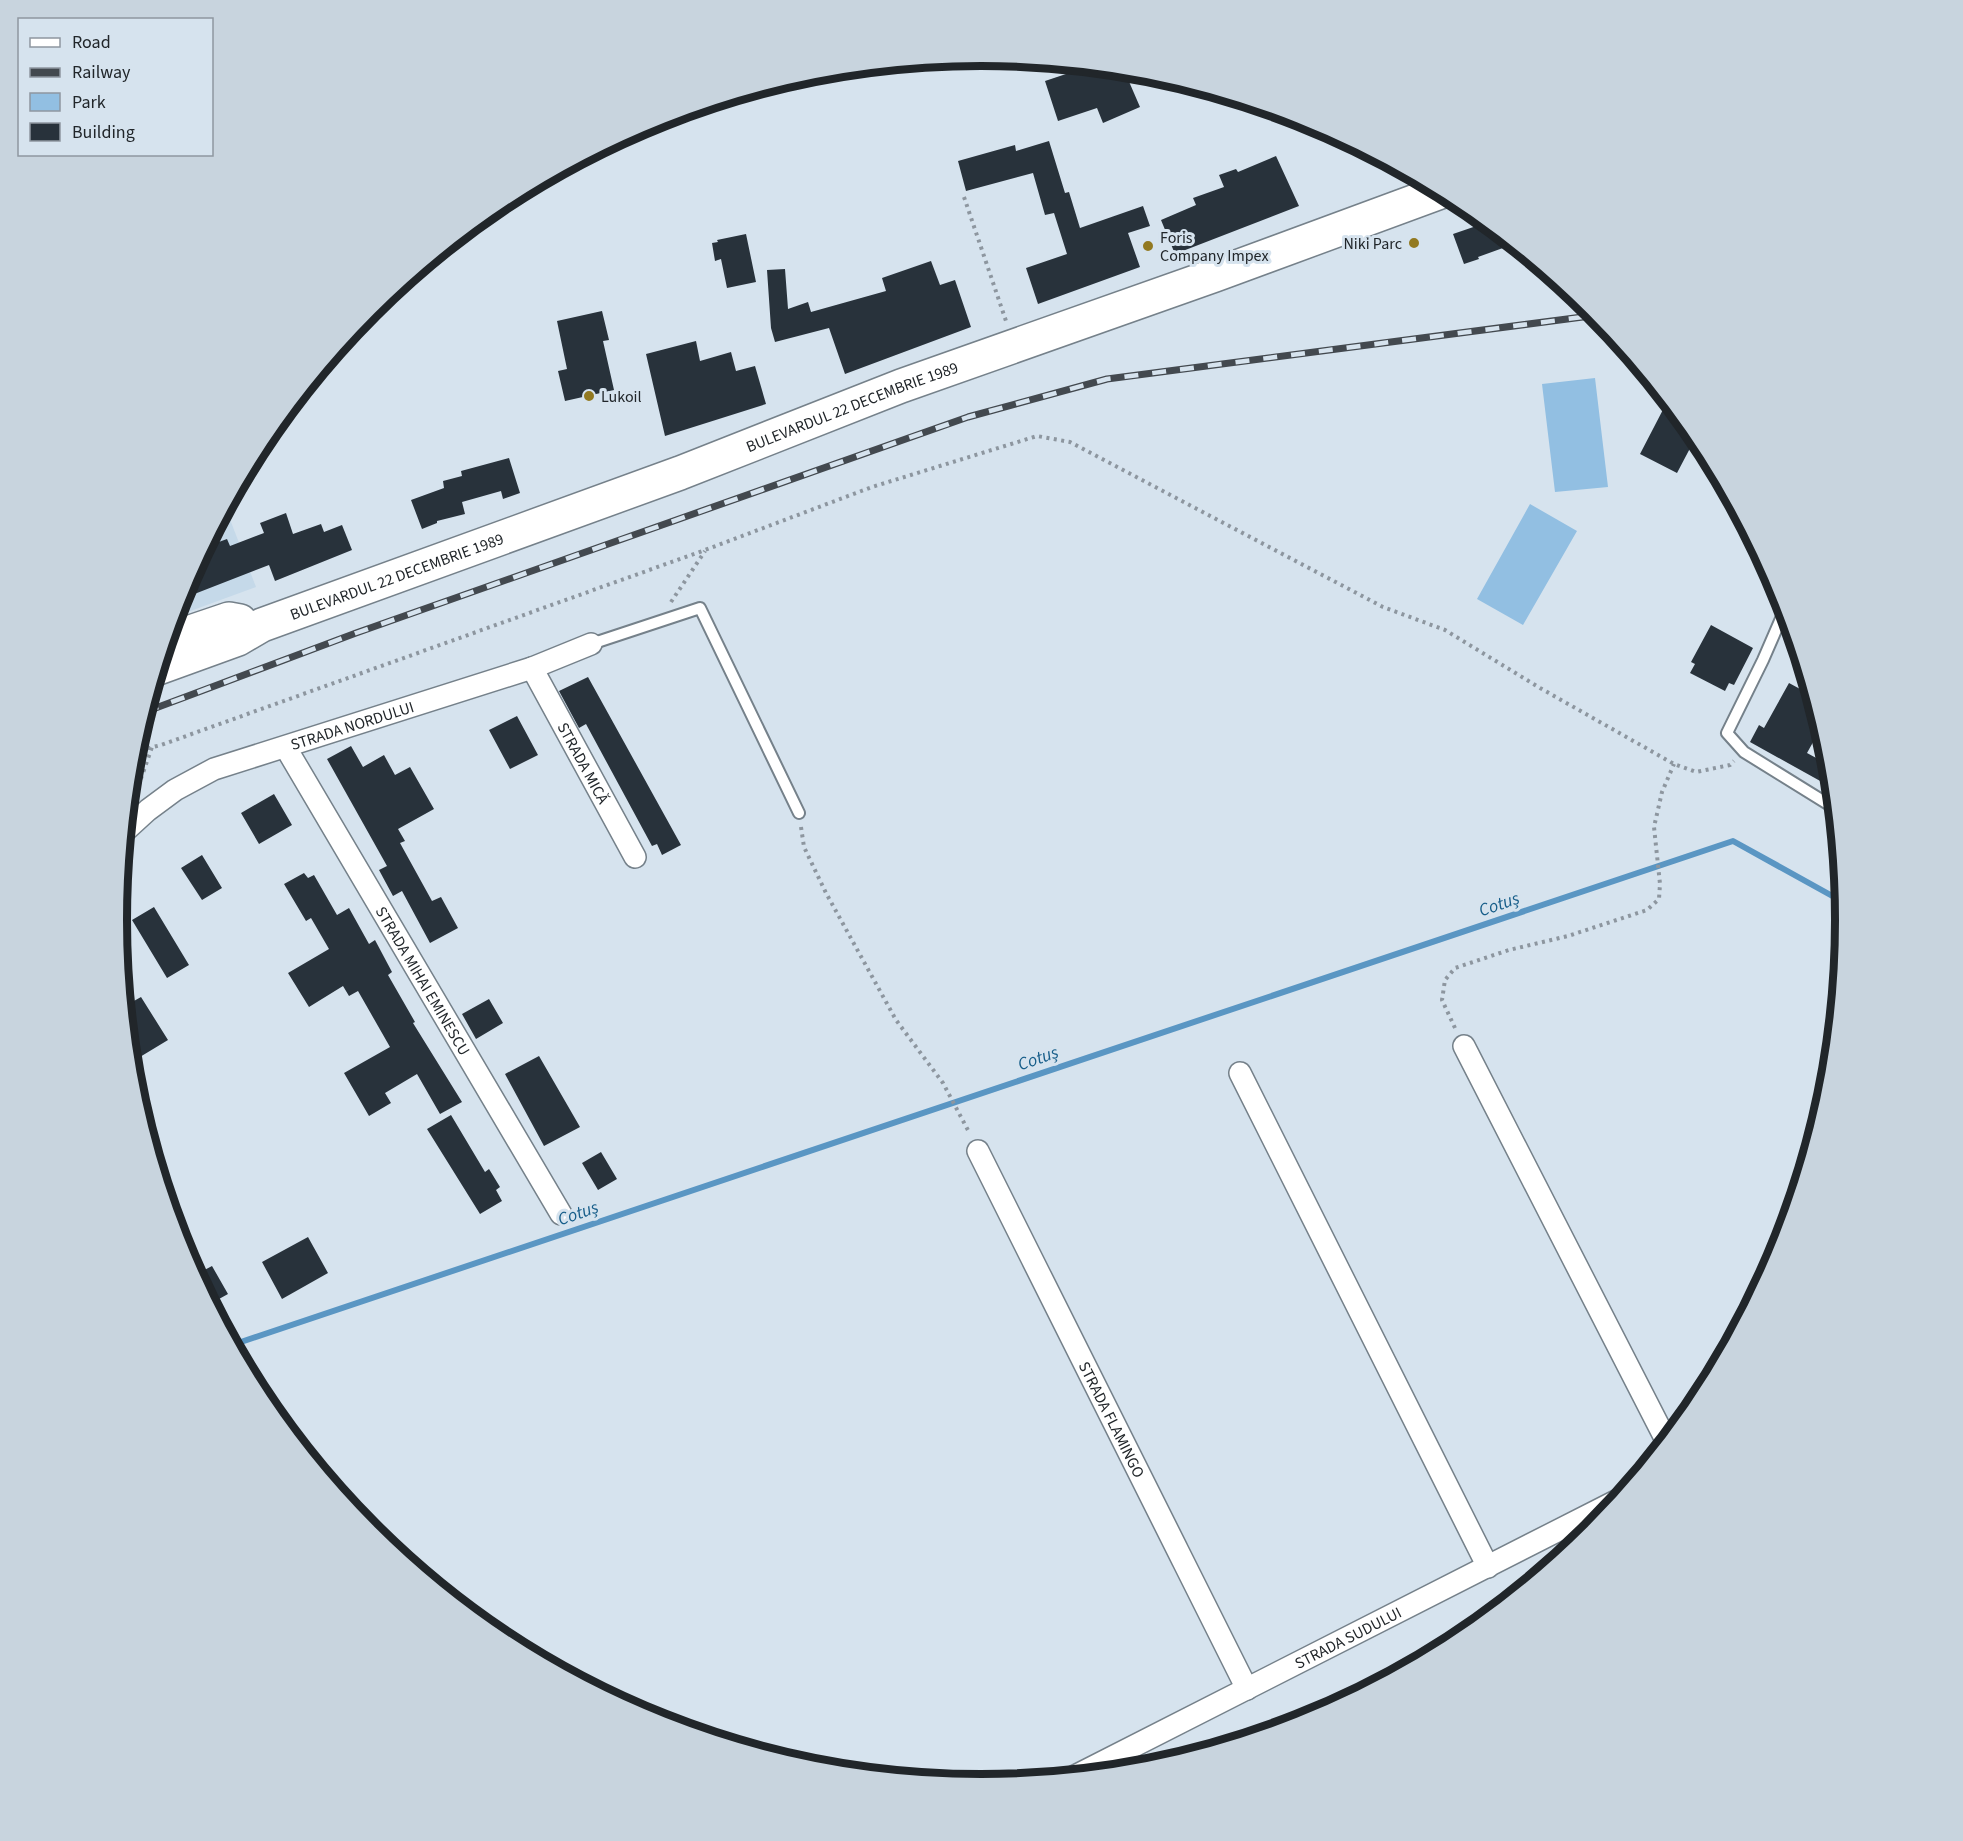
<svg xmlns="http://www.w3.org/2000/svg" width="1963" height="1841" viewBox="0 0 1963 1841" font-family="'Source Sans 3',sans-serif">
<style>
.built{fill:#c5d9e9}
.green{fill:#92bfe2}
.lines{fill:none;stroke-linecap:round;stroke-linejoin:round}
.stream{stroke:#5a96c3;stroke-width:6}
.building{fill:#28323b}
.service-casing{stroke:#75818a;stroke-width:14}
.minor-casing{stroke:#75818a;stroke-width:24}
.primary-casing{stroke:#75818a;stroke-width:36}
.path{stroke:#8d969f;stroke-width:4;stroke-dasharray:3 4.5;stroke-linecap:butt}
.service{stroke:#fff;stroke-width:10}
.minor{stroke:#fff;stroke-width:21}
.primary{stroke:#fff;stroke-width:33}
.rail-casing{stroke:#43494f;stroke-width:7}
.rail{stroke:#d6e3ee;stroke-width:4.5;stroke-dasharray:14;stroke-linecap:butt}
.poi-dot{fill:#927920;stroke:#d6e3ee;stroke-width:2}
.labels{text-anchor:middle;stroke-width:6;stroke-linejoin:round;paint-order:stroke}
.poi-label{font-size:16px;fill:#21262a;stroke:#d6e3ee;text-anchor:start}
.street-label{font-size:16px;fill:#21262a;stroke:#d6e3ee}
.water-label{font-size:18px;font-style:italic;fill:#165d89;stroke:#d6e3ee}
.rim{fill:none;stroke:#21262a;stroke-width:8}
</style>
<rect width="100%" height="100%" fill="#d6e3ee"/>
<path class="built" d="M226,509L256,587L174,617L182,589Z"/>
<path class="green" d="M1595,378L1608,487L1555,492L1542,384Z
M1530,504L1577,531L1523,625L1477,599Z"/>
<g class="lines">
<path class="stream" d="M232,1345L1733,841L1845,903"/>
</g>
<path class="building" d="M1080,65L1124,70L1140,107L1103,123L1097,108L1058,121L1045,81L1081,69Z
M1049,141L1065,193L1069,192L1080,228L1143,206L1150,226L1128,233L1140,267L1038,304L1026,268L1067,254L1054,213L1045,215L1033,173L966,191L958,161L1015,145L1016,151Z
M1276,156L1299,206L1175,254L1161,220L1196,205L1193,198L1224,187L1219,175L1236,169L1238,172Z
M1488,222L1514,244L1478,257L1479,259L1464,264L1453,234Z
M746,234L756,282L727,288L721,259L715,261L712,243L718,242L717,240Z
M931,261L940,285L955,280L971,327L845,374L829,328L775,342L771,328L767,270L785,269L788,309L808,302L811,312L886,291L882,278Z
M602,311L609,340L603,341L614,390L565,401L558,371L567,369L557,321Z
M696,341L700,361L731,352L736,371L755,366L766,404L665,436L646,354Z
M1668,400L1697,435L1677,473L1640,454Z
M509,458L520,493L503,499L501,491L462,502L465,514L437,521V523L422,529L411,500L444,488L443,481L462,476L461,471Z
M286,513L293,534L321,524L324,532L342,525L352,550L275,581L269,565L179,600L182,589L205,547L227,539L230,546L264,533L260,523Z
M1711,625L1753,648L1734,685L1729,683L1725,691L1690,673L1695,664L1691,662Z
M588,677L681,845L662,855L657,844L652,846L586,724L579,728L559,691Z
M1789,683L1813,696L1822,726L1807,753L1831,766L1822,782L1750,742L1759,725L1764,728Z
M517,716L538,755L510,769L489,730Z
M351,746L363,767L384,755L395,775L410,767L434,809L398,829L405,841L400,843L432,901L441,897L458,928L430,943L402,891L393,896L379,870L387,866L327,759Z
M274,794L292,825L259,844L241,813Z
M202,855L222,888L202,900L181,868Z
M304,873L308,878L314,875L337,915L349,908L369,944L375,940L392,972L388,975L415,1022L413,1023L462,1102L440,1114L417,1074L385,1093L391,1103L369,1116L344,1073L390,1047L358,991L349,996L343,986L309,1007L288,973L329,949L311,918L306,921L284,884Z
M154,907L189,965L167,978L132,920Z
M141,997L168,1040L130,1063L125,1006Z
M489,999L503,1023L476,1039L462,1014Z
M539,1056L580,1127L544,1146L505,1074Z
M451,1115L485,1172L489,1169L500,1187L496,1190L502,1201L480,1214L427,1129Z
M601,1152L617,1179L598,1190L582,1163Z
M308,1237L328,1273L282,1299L262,1262Z
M212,1266L228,1294L210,1304L195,1275Z"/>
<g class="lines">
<g class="service-casing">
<path id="service" d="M1712,462L1711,465L1715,467
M1786,607L1763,660L1727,733L1744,752L1836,809
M591,644L700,608L799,813"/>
</g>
<g class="minor-casing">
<g id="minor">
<path id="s1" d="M532,668L635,857"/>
<path id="s2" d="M286,748L561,1214"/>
<path id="s3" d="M125,831L148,810L175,790L214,769L532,668L591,644"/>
<path d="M1464,1046L1667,1442"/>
<path d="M1240,1073L1488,1567"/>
<path id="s4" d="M978,1151L1247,1689"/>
<path id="s5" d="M1075,1776L1620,1499"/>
</g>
</g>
<g class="primary-casing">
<g id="primary">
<path d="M167,640L229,619L240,621"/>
<path id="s6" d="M158,668L238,639L262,625L680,473L901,386L1215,275L1443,191"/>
</g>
</g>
<path class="path" d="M964,197L1006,321
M671,602L705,551
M133,752L161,745L705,550L872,487L1037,436L1070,442L1383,607L1445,630L1540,688L1674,764L1696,772L1730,765L1734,761
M136,793L152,747
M801,827L804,847L826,893L896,1020L943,1083L970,1134
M1455,1028L1442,1000L1445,980L1455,968L1509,950L1568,936L1647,910L1659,899L1660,884L1654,827L1662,792L1674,764"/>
<use href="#service" class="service"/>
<use href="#minor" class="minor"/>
<use href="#primary" class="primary"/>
<g class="rail-casing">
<path id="rail" d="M145,712L356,633L968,417L1107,379L1598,315"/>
</g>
<use href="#rail" class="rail"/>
</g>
<g class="poi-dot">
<circle cx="1414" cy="243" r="6"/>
<circle cx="1148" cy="246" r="6"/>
<circle cx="589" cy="396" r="6"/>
</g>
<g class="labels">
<g class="poi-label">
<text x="1160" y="243">Foris<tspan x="1160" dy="18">Company Impex</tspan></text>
<text x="1402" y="249" text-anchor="end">Niki Parc</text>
<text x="601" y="402">Lukoil</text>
</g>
<g class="street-label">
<text dy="6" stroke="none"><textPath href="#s6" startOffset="742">BULEVARDUL 22 DECEMBRIE 1989</textPath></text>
<text dy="6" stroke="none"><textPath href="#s6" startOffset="256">BULEVARDUL 22 DECEMBRIE 1989</textPath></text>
<text dy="6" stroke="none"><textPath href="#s3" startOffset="254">STRADA NORDULUI</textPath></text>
<text dy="6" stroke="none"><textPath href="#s1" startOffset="108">STRADA MICĂ</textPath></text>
<text dy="6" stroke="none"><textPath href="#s2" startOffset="270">STRADA MIHAI EMINESCU</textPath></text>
<text dy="6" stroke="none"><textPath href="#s4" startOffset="300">STRADA FLAMINGO</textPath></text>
<text dy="6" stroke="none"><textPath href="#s5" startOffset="306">STRADA SUDULUI</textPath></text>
</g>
<g class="water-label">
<text transform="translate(1499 904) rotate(-19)" y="6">Cotuș</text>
<text transform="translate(1038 1058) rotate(-19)" y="6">Cotuș</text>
<text transform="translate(578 1213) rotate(-19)" y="6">Cotuș</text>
</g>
</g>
<path d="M0 0H1963V1841H0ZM127 920a854 854 0 1 1 1708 0a854 854 0 1 1-1708 0Z" fill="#c8d4de" fill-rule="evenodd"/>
<path class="rim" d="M127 920a854 854 0 1 1 1708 0a854 854 0 1 1-1708 0Z"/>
<rect x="18" y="18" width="195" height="138" fill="#d6e3ee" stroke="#8e97a0" stroke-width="1.5"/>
<rect x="30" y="38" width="30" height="9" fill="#ffffff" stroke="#8e97a0" stroke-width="1.5"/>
<text x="72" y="48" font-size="18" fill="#21262a">Road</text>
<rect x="30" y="68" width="30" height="9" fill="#43494f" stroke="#8e97a0" stroke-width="1.5"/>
<text x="72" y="78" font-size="18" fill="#21262a">Railway</text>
<rect x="30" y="93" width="30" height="18" fill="#92bfe2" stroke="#8e97a0" stroke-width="1.5"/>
<text x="72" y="108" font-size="18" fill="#21262a">Park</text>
<rect x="30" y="123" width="30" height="18" fill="#28323b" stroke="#8e97a0" stroke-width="1.5"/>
<text x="72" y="138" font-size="18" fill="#21262a">Building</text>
</svg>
